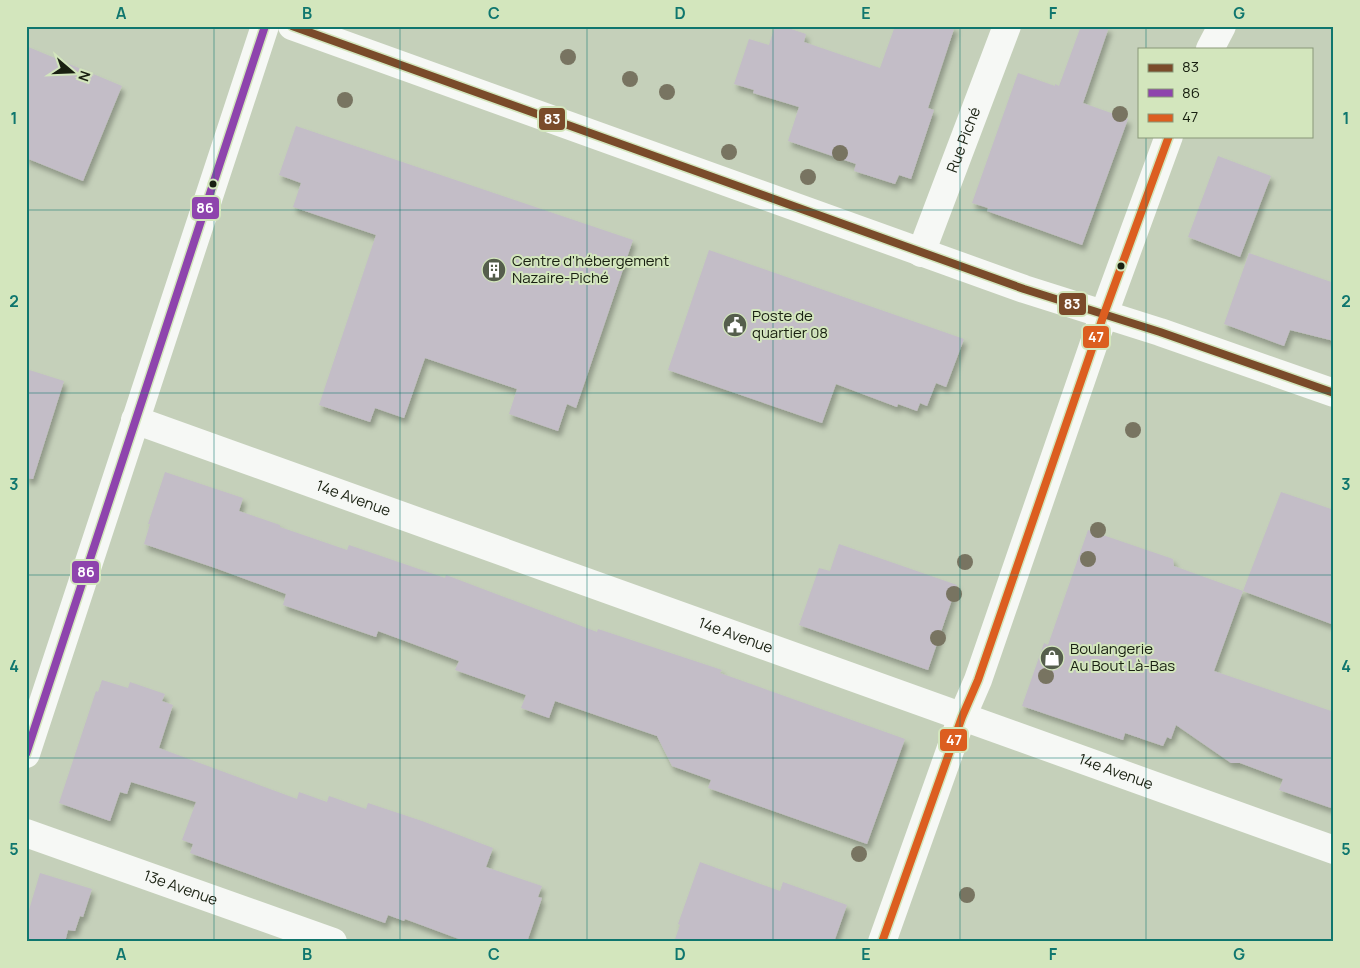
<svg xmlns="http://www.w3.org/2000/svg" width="1360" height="968" viewBox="0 0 1360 968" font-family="Manrope,sans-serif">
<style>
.building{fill:#c3bdc7;filter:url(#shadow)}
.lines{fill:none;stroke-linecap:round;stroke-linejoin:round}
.minor{stroke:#f6f8f5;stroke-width:28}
.tertiary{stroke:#f6f8f5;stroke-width:28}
.bus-1-casing{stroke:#d3e6bd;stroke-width:11}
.bus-2-casing{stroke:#d3e6bd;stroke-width:11}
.bus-3-casing{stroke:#d3e6bd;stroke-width:11}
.bus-1{stroke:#7a4b2a;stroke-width:8}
.bus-2{stroke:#8e44ad;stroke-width:8}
.bus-3{stroke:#dc5e20;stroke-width:8}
.tree{fill:#787461}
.grid{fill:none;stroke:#0f766e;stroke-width:1;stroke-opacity:0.55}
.bus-dot{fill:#192011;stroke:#d3e6bd;stroke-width:2}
.labels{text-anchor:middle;stroke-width:4;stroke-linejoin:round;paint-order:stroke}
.street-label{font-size:15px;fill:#192011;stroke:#d3e6bd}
.poi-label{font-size:15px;fill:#192011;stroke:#d3e6bd;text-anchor:start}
.line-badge{stroke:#d3e6bd;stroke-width:2}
.badge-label{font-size:14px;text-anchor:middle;font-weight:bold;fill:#fff}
.neatline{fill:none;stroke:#0f766e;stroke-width:2}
.grid-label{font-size:16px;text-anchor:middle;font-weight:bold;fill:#0f766e}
</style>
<defs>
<filter id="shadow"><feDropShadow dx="3" dy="5.5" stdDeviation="2.5" flood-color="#0004"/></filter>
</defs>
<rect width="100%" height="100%" fill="#c5d0ba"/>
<path class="building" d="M775,26H782L806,34L804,42L880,68L895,26H955L928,108L934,110L911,179L899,175L895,184L854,171L856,164L788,141L799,107L753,93L754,90L734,84L749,39L769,45Z
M1081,26L1109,27L1083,103L1128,119L1082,245L987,211L988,208L972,203L1018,73L1055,86V84L1059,86Z
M26,46L122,86L83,181L26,158Z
M296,126L633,240L576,408L567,404L558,431L509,414L517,389L425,358L404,418L375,408L370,422L319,405L376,235L293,207L301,183L279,175Z
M1218,156L1271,176L1240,257L1188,237Z
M709,250L964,339L946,387L936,383L927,406L920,403L917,411L898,404L897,407L836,384L822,423L668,370Z
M1249,253L1334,283V341L1290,330L1284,346L1224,324Z
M26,369L64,381L33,479L26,478Z
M165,472L243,498L239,511L280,525V527L347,550L349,545L445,578L446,575L597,632L598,629L722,670L720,673L905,739L867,844L708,788L711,780L672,766L657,736L555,701L549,718L521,708L526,695L455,670L459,661L378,631L376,637L283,605L286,594L218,569L144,544L150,524H148Z
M1281,492L1334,510V625L1243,591Z
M1088,530L1173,559L1174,566L1243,591L1214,671L1334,712V809L1279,790L1283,779L1240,763H1231L1176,725L1171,739L1167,737L1163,746L1125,733L1123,740L1022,706L1044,643L1048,645Z
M839,544L957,585L928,670L799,625L819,568L830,571Z
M102,680L128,688L130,682L165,694L162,701L173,705L159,748L297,799L299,792L327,802L329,796L366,809L368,803L422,821L493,848L486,867L542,886L538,897L542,898L527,942H467L405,919L404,921L388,915L385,923L190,853L193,844L182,840L196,802L131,782L127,794L120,792L110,821L59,803L96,691L98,692Z
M700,862L780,891L783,882L847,905L834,942H674L680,925L678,924Z
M40,873L92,889L83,917L80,916L75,931L68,930L65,942H26V920Z"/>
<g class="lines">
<g class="minor">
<path id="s1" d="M921,253L1007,26"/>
<path id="s2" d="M135,420L1334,850"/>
<path d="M26,754L265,26"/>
<path id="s3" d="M26,833L333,942"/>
</g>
<path class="tertiary" d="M292,26L1024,289L1160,332L1334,393
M1210,49L1222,26
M882,942L962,717L978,680L1104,314L1169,136"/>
<g class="bus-1-casing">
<path id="bus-1" d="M292,26L1024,289L1160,332L1334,393"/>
</g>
<g class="bus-2-casing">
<path id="bus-2" d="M26,754L265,26"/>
</g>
<g class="bus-3-casing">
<path id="bus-3" d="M882,942L962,717L978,680L1104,314L1169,136"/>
</g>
<use href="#bus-1" class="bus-1"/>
<use href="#bus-2" class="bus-2"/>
<use href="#bus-3" class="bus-3"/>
</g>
<g class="tree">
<circle cx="568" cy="57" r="8"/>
<circle cx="630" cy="79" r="8"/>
<circle cx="667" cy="92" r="8"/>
<circle cx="345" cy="100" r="8"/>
<circle cx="1120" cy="114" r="8"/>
<circle cx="729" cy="152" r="8"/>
<circle cx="840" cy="153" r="8"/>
<circle cx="808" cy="177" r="8"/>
<circle cx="1133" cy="430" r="8"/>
<circle cx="1098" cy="530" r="8"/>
<circle cx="1088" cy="559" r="8"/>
<circle cx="965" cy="562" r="8"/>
<circle cx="954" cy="594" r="8"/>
<circle cx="938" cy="638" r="8"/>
<circle cx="1046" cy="676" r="8"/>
<circle cx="859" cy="854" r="8"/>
<circle cx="967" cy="895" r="8"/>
</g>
<path class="grid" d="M214,26V942M400,26V942M587,26V942M773,26V942M960,26V942M1146,26V49M1146,136V942M26,210H1334M26,393H1334M26,575H1334M26,758H1334"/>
<defs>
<g id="building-disc" transform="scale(1.25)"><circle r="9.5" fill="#555e4c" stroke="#d3e6bd"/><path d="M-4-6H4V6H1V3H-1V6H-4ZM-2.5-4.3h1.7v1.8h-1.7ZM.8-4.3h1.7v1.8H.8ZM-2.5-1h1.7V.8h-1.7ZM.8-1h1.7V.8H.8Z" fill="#fff"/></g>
<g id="civic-disc" transform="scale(1.25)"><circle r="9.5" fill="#555e4c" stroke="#d3e6bd"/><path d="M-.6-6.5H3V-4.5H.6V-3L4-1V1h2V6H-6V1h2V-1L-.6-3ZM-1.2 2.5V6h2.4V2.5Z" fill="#fff"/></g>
<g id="shop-disc" transform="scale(1.25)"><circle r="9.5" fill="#555e4c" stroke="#d3e6bd"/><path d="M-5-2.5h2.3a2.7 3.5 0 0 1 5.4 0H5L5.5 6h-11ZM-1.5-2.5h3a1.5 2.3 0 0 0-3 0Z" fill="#fff"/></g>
</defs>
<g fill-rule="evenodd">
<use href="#building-disc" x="494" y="270"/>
<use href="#civic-disc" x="735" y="325"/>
<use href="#shop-disc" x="1052" y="658"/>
</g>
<g class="bus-dot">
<circle cx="213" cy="184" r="4.5"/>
<circle cx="1121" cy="266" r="4.5"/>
</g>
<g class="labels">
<g class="street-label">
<text dy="5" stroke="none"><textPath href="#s1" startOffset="121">Rue Piché</textPath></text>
<text dy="5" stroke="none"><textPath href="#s2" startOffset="232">14e Avenue</textPath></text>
<text dy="5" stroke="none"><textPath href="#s2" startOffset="638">14e Avenue</textPath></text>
<text dy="5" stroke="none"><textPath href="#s2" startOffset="1042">14e Avenue</textPath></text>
<text dy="5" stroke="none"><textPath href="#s3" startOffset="164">13e Avenue</textPath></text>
</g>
<g class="poi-label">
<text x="512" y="266">Centre d'hébergement<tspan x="512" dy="17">Nazaire-Piché</tspan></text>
<text x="752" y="321">Poste de<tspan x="752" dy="17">quartier 08</tspan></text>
<text x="1070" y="654">Boulangerie<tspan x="1070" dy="17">Au Bout Là-Bas</tspan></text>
</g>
</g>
<g class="line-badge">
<rect x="538" y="107" width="28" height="24" rx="5" fill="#7a4b2a"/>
<rect x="191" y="196" width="29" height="24" rx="5" fill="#8e44ad"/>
<rect x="1058" y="292" width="29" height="24" rx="5" fill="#7a4b2a"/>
<rect x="1082" y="325" width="28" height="24" rx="5" fill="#dc5e20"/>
<rect x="71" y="560" width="29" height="24" rx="5" fill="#8e44ad"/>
<rect x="939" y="728" width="29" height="24" rx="5" fill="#dc5e20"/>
</g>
<g class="badge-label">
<text x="552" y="124">83</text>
<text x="205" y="213">86</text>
<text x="1072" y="309">83</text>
<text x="1096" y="342">47</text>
<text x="86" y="577">86</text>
<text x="954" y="745">47</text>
</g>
<rect width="1360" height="968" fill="none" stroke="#d3e6bd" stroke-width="55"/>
<rect x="1138" y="48" width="175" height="90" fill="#d3e6bd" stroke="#899778"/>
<rect x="1148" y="64" width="25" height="8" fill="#7a4b2a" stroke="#899778"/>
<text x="1182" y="72" font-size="15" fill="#192011">83</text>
<rect x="1148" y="89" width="25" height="8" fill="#8e44ad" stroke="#899778"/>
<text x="1182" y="98" font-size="15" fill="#192011">86</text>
<rect x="1148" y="114" width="25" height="8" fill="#dc5e20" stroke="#899778"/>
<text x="1182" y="122" font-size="15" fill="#192011">47</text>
<g transform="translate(72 72) rotate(109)" stroke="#d3e6bd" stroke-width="4" paint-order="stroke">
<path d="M0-4L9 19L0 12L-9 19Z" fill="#192011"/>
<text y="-8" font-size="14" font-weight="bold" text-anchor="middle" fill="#192011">N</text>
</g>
<rect x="28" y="28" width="1304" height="912" class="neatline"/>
<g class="grid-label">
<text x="121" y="19">A</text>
<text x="307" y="19">B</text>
<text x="494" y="19">C</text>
<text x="680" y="19">D</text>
<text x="866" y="19">E</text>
<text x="1053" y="19">F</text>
<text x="1239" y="19">G</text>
<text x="14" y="124">1</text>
<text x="1346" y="124">1</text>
<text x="14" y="307">2</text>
<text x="1346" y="307">2</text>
<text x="14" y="490">3</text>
<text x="1346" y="490">3</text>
<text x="14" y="672">4</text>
<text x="1346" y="672">4</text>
<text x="14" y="855">5</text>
<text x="1346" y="855">5</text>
<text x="121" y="960">A</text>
<text x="307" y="960">B</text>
<text x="494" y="960">C</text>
<text x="680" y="960">D</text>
<text x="866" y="960">E</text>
<text x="1053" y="960">F</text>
<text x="1239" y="960">G</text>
</g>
</svg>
